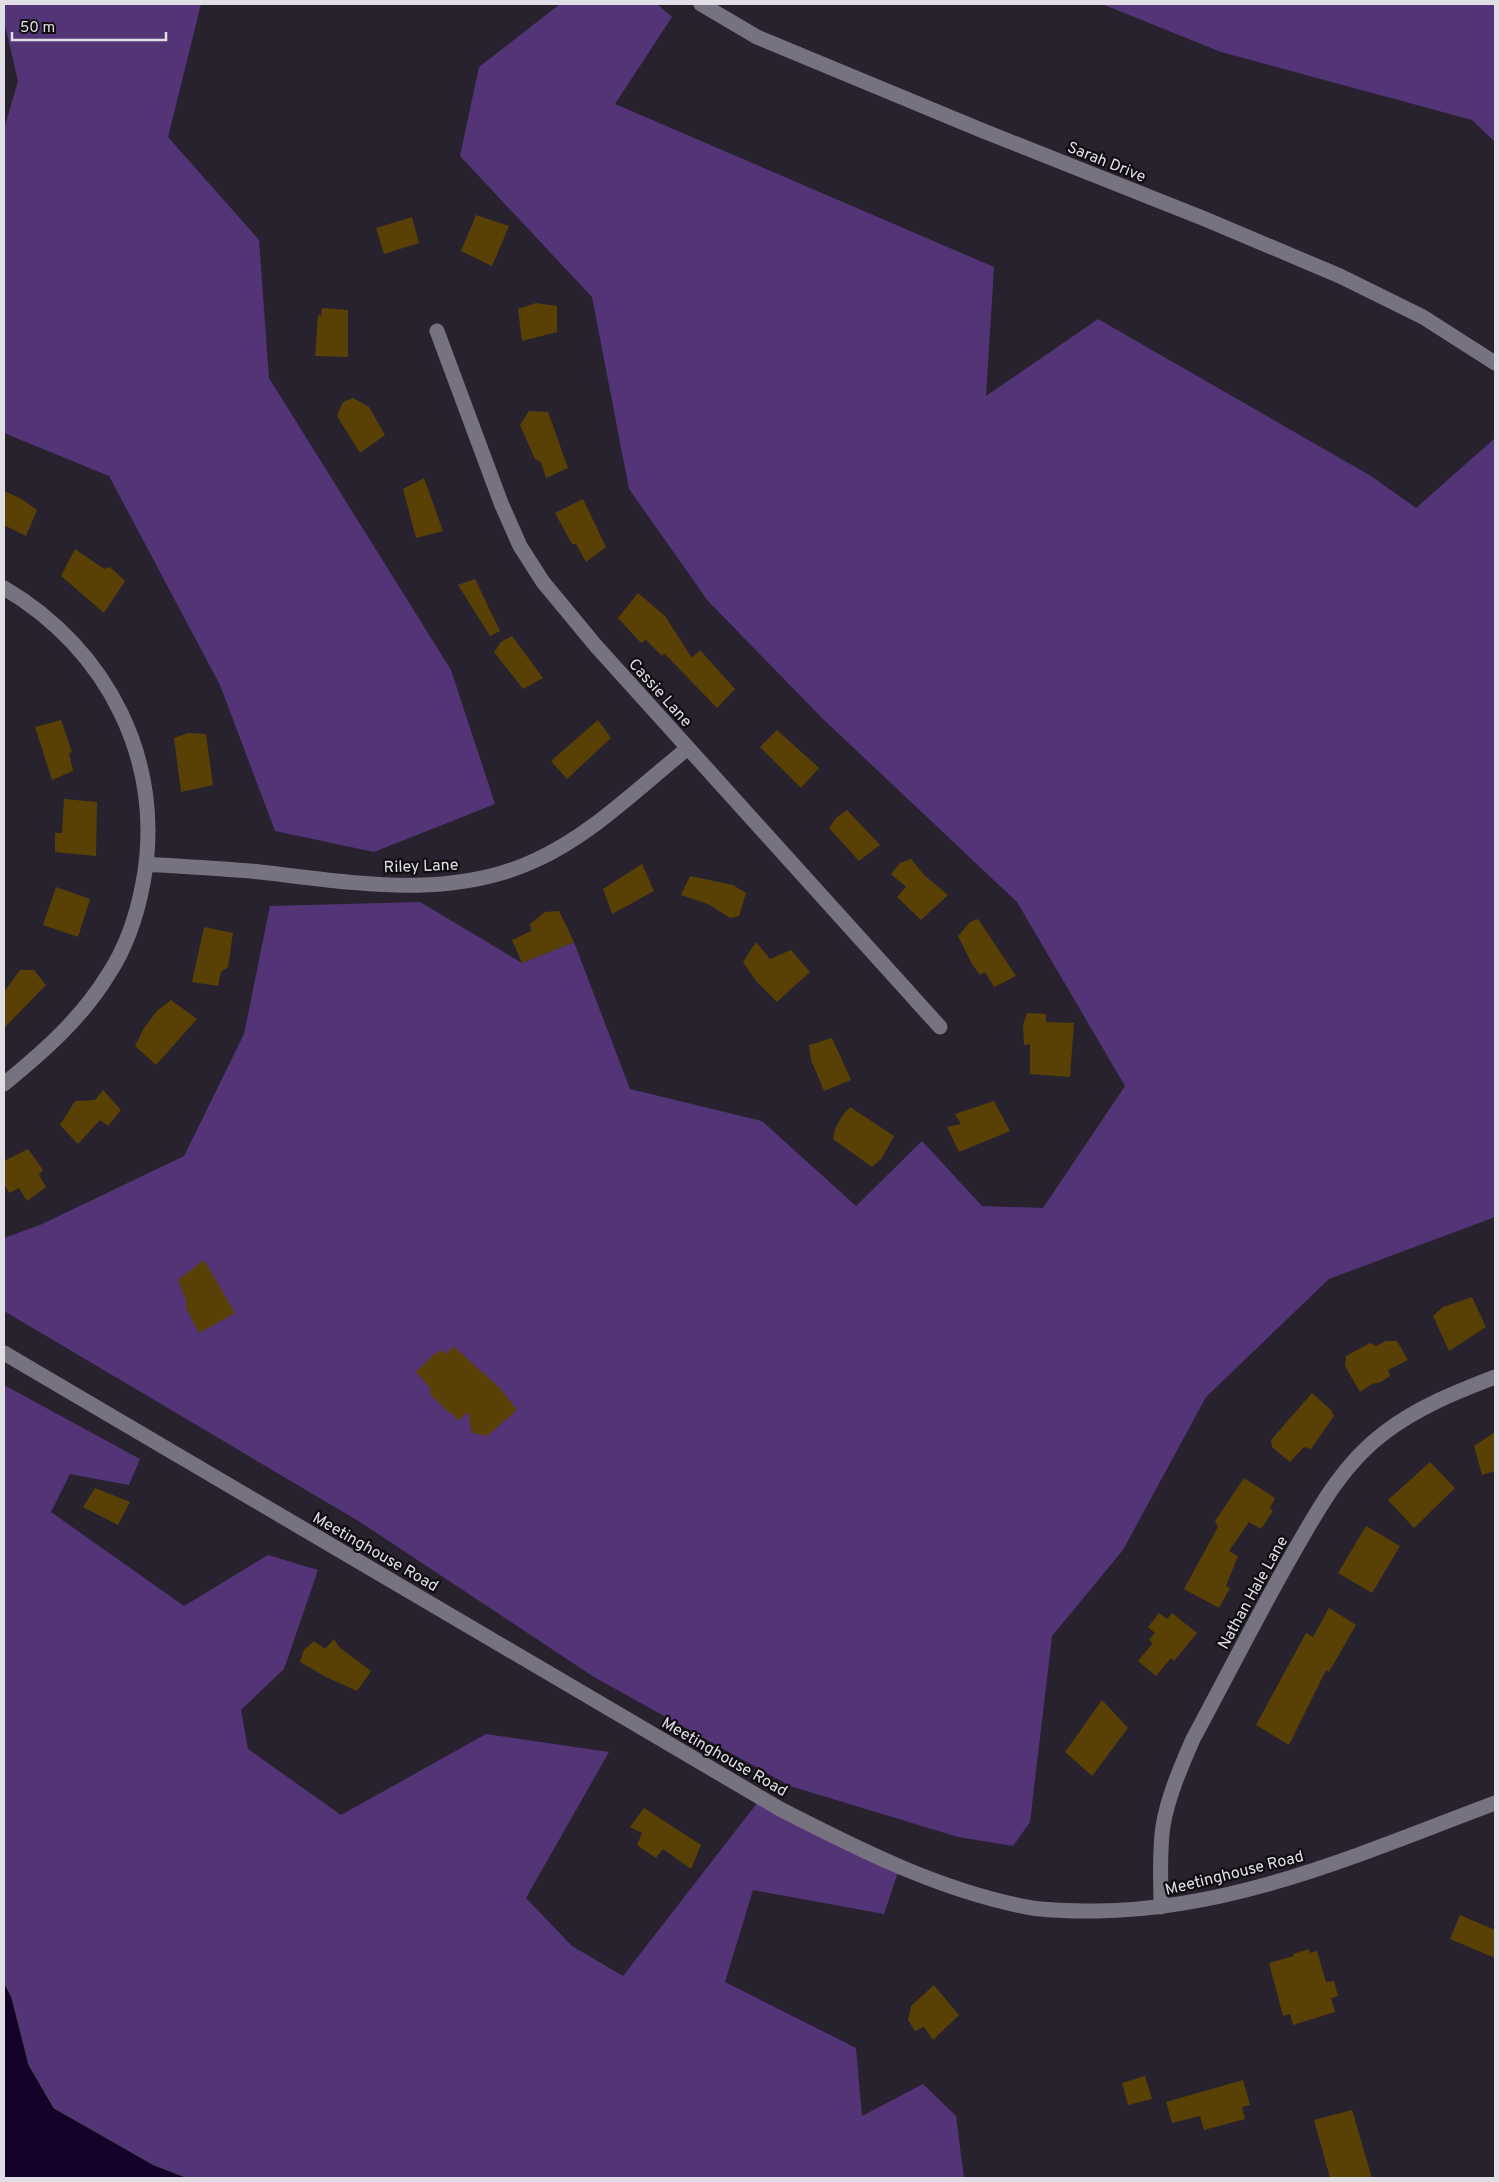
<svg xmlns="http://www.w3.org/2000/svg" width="1499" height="2182" viewBox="0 0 1499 2182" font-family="Overpass,sans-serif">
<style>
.green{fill:#533477}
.water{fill:#150229;stroke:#524462}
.building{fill:#594106}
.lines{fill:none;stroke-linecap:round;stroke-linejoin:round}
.street{stroke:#777280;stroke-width:15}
.labels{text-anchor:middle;stroke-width:4.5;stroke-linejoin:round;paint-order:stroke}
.street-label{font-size:16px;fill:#e1dee6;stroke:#0f0d12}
</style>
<rect width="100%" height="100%" fill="#27222e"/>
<path class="green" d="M4,4H201L168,137L259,240L269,378L451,670L495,804L374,852L275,831L220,685L109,476L4,433V129L18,81L4,21Z
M560,4H657L672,17L615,104L994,267L986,396L1098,319L1371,476L1416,508L1495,438V1217L1329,1279L1206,1397L1123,1550L1052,1636L1030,1822L1013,1846L958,1837L790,1786L594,1677L360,1522L4,1311V1238L40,1225L184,1156L244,1034L270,906L420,902L522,963L574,942L630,1089L762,1121L856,1206L922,1141L982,1206L1043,1208L1125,1086L1017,902L823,719L708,601L629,489L592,297L460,156L479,67Z
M1102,4H1495V142L1472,120L1221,52Z
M4,1385L140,1459L129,1485L70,1474L51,1512L184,1606L268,1555L318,1570L284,1669L241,1710L248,1749L341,1815L486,1734L609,1752L526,1898L572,1946L623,1976L761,1798L900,1866L884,1914L753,1890L725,1982L856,2048L862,2116L923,2084L956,2116L964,2178H188L154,2165L54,2108L29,2065L12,1998L4,1982Z"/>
<path class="water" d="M4,1982L12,1998L29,2065L54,2108L154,2165L188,2178H4Z"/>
<path class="building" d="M476,215L509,226L492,266L461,251Z
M412,217L419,243L384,254L376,228Z
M536,303L557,306V332L522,341L518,309Z
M322,308L348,310V357L315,356L318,315L321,316Z
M353,398L369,407L385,435L360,453L337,416L343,402Z
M529,411L548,412L568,468L546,478L541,462L535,459L520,425Z
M424,478L443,531L416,538L403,489Z
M4,491L20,498L37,510L26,536L4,525Z
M583,499L606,547L586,562L576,544H572L555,513Z
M75,549L104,569L110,567L125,581L104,613L61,576Z
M475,579L500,631L490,636L458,585Z
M638,593L665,616L692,658L700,650L735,689L717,708L664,653L662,656L646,640L641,643L618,618Z
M512,636L543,678L523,689L494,652L501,642Z
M61,720L72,752L69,753L73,771L52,780L35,727Z
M598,720L611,738L567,779L551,761Z
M777,730L819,768L801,788L760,747Z
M188,733L206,734L213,785L181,792L174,738Z
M64,799L97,802L96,856L55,852V833H62Z
M847,810L880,845L859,861L829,828L836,818Z
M911,859L924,875L948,895L921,920L897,897L906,887L891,874L900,863Z
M642,864L654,891L612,914L603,889Z
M690,876L733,885L746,893L739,916L730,918L708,904L681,895Z
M56,887L90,899L78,937L43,925Z
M559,911L574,942L522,963L512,940L531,931L530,924L545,912Z
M978,919L1016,976L994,987L985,972L980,975L972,964L958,936L970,922Z
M204,927L233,933L228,967L221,972L218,986L192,982Z
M756,942L770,959L791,950L810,972L777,1002L756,981L743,962Z
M20,970H34L46,985L4,1028V992Z
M171,1000L197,1019L156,1065L135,1046L144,1028L157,1011Z
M1027,1013L1046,1014V1022L1074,1023L1070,1077L1030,1074V1044L1024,1045L1023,1025Z
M832,1038L851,1080L824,1091L811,1060L809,1045Z
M103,1090L121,1110L108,1126L100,1120L78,1144L60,1125L75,1101L95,1100Z
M994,1101L1010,1131L959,1152L947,1127L961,1124L955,1114Z
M850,1107L894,1136L882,1158L872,1167L833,1139L835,1129L842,1116Z
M28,1149L43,1170L39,1175L46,1187L27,1201L19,1188L9,1193L4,1184V1161Z
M204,1260L235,1313L199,1333L186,1308V1300L178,1280Z
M1472,1297L1486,1327L1449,1351L1433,1316L1443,1307Z
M1386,1341H1397L1408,1360L1388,1370L1390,1376L1381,1382L1372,1384L1360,1392L1345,1366L1346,1356L1370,1343L1376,1346Z
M453,1346L500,1388L517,1410L487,1436L472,1433L468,1412L458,1421L453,1414L447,1411L430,1394V1388L416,1372L433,1355L442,1350L447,1354Z
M1312,1393L1331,1410L1334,1416L1311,1449L1304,1447L1290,1462L1272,1447L1271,1440Z
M1495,1432V1471L1482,1475L1474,1446Z
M1430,1462L1455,1488L1414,1528L1388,1500Z
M1244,1478L1275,1498L1270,1508L1273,1511L1261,1529L1249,1522L1229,1551L1238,1556L1226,1586L1230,1588L1219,1608L1184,1589L1218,1527L1215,1521Z
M95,1488L130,1502L118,1525L83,1507Z
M1366,1526L1400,1546L1372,1593L1338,1573Z
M1329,1608L1356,1625L1329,1672L1326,1670L1289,1745L1256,1725L1306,1633L1313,1637Z
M1159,1613L1167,1619L1172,1613L1197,1633L1174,1661L1171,1658L1156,1676L1138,1661L1153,1643L1149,1640L1155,1633L1148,1627Z
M334,1639L339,1647L371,1671L357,1691L326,1677L300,1662L304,1650L314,1641L325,1649Z
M1102,1700L1128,1728L1092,1776L1065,1752Z
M644,1808L701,1845L691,1869L663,1849L656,1858L637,1845L642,1833L630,1827Z
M1460,1915L1495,1930V1958L1450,1939Z
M1309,1949L1310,1953L1317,1951L1326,1982L1334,1981L1338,1996L1331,1998L1335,2012L1293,2025L1290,2014L1283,2016L1269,1963L1294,1956L1293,1954Z
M934,1985L959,2015L933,2040L924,2027L915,2031L908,2020L911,2006Z
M1145,2076L1152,2099L1128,2105L1122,2083Z
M1243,2080L1250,2105L1242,2107L1245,2119L1204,2130L1200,2116L1172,2123L1166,2102Z
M1352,2110L1372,2178H1330L1314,2120Z"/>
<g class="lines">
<path class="street" d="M701,4L757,37L981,130L1205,219L1340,276L1423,317L1495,363
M437,331L501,503L520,546L543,582L596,646L940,1027
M4,588C108,649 166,763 143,883C137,915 126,948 108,975C81,1019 43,1052 4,1084
M146,864C184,867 222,868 260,872C351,882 449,901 536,860C593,834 639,787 688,748
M4,1353L780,1809C860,1850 943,1892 1032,1908C1053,1911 1075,1911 1096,1911C1236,1910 1367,1851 1495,1803
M1161,1907C1161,1880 1159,1853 1163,1826C1168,1796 1181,1767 1193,1739C1225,1680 1255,1620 1288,1562C1315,1515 1340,1466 1384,1433C1418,1407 1456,1392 1495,1377"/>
</g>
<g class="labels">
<g class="street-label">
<text transform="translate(1107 161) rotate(22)" y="6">Sarah Drive</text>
<text transform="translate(661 692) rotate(48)" y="6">Cassie Lane</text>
<text transform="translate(421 865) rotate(-2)" y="6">Riley Lane</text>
<text transform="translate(376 1551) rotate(30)" y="6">Meetinghouse Road</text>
<text transform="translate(1252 1592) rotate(-61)" y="6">Nathan Hale Lane</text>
<text transform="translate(725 1756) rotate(30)" y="6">Meetinghouse Road</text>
<text transform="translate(1234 1872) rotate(-14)" y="6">Meetinghouse Road</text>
</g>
</g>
<rect width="1499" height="2182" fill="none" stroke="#e1dee6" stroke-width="10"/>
<path d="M12 32v8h154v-8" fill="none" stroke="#e1dee6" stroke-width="2.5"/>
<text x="20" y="32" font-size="15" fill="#e1dee6" stroke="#0f0d12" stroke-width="4" paint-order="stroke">50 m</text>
</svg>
